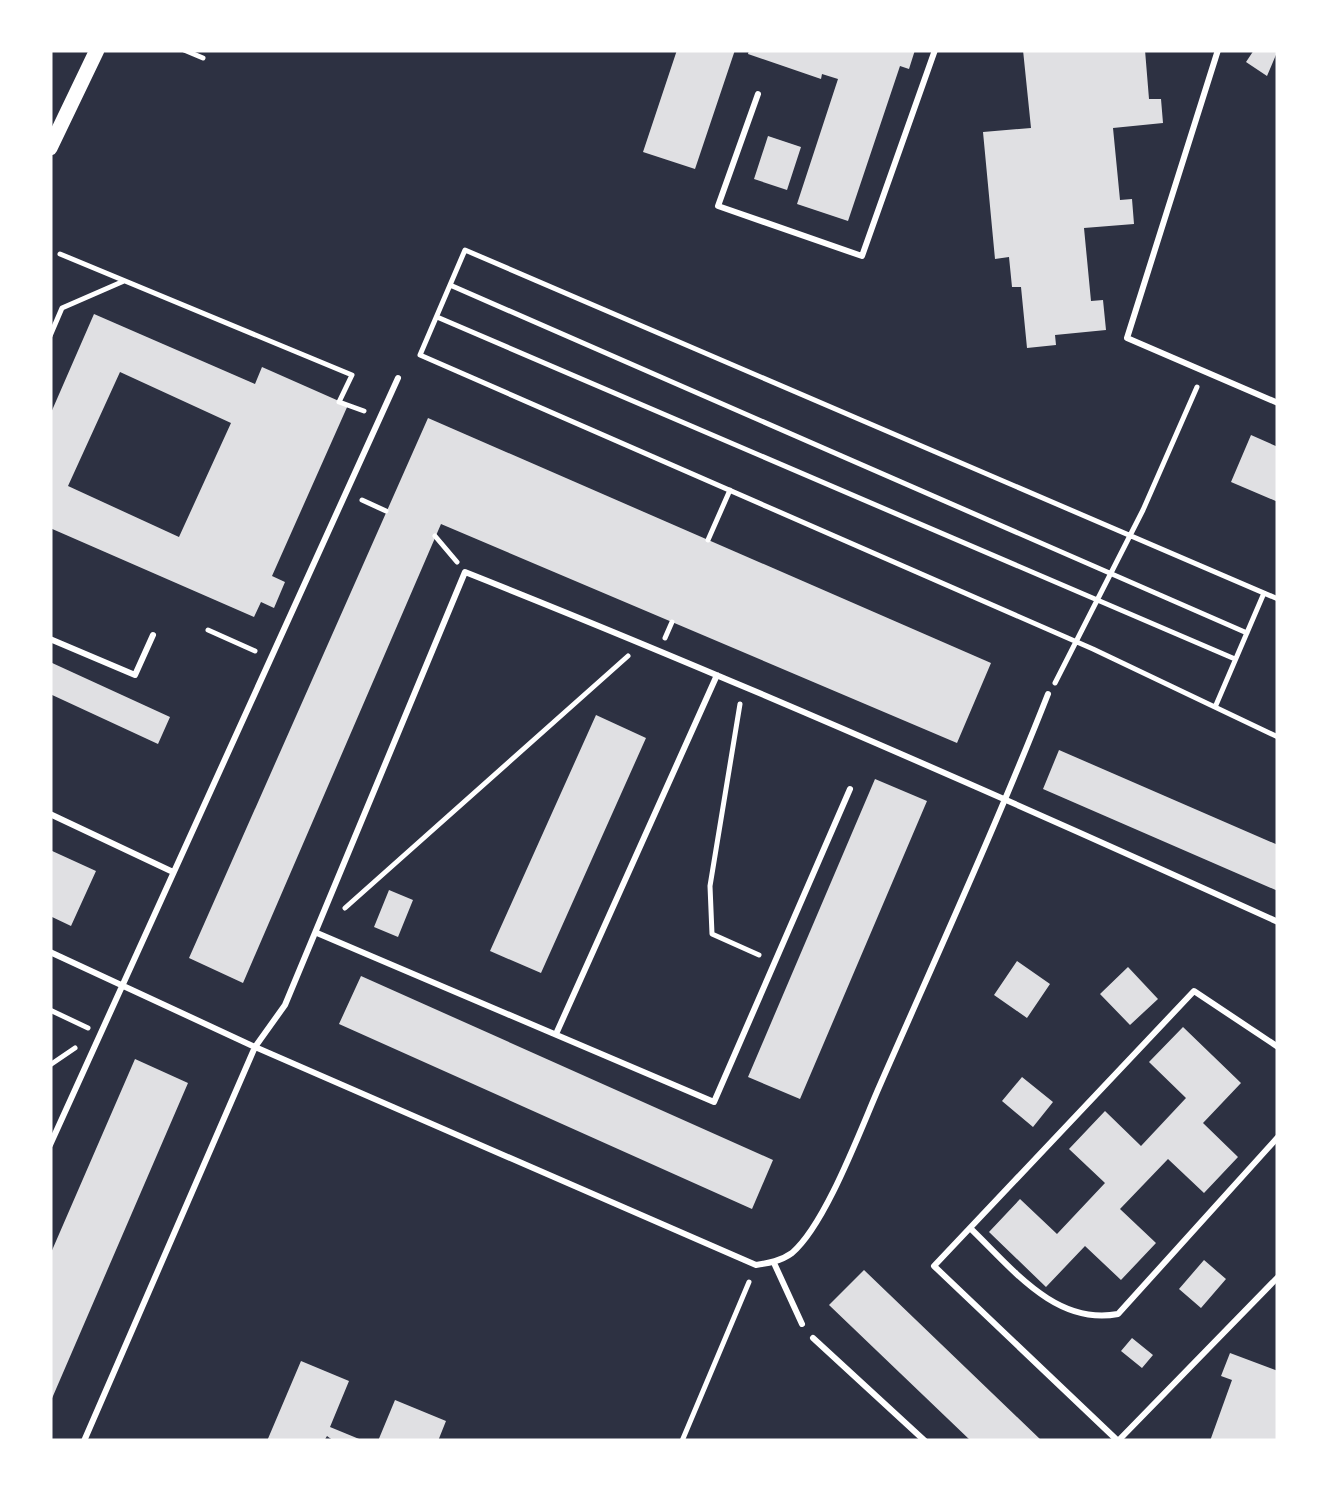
<svg xmlns="http://www.w3.org/2000/svg" width="1328" height="1491" viewBox="0 0 1328 1491" font-family="Inter,sans-serif">
<style>
.building{fill:#e0e0e3;fill-rule:evenodd}
.lines{fill:none;stroke-linecap:round;stroke-linejoin:round}
.path{stroke:#fff;stroke-width:5}
.service{stroke:#fff;stroke-width:6}
.tertiary{stroke:#fff;stroke-width:15}
</style>
<rect width="100%" height="100%" fill="#2d3142"/>
<path class="building" d="M677,50H735L695,169L643,152Z
M749,50H915L909,69L900,66L848,221L797,204L838,79L822,74L821,79L748,54Z
M1023,50H1145L1149,99H1161L1163,123L1113,128L1120,200L1132,199L1134,224L1084,228L1091,301L1103,300L1106,330L1055,335L1056,345L1027,348L1021,287H1012L1009,257L995,259L983,132L1031,128Z
M1254,50H1278L1267,76L1246,62Z
M768,136L801,147L787,190L754,179Z
M94,314L255,384L262,367L348,405L272,576L285,582L274,608L261,602L254,617L50,528V415ZM120,372L231,423L179,537L68,486Z
M428,418L991,663L957,743L441,524L243,983L189,958Z
M1251,435L1278,447V502L1231,482Z
M50,662L170,717L158,744L50,694Z
M596,715L646,738L541,973L490,951Z
M1059,750L1278,845V891L1043,789Z
M875,779L927,801L800,1099L748,1077Z
M50,850L96,871L71,926L50,916Z
M389,890L413,900L398,937L374,927Z
M1017,961L1050,984L1027,1018L994,995Z
M1128,967L1158,999L1130,1025L1100,994Z
M361,976L773,1160L752,1209L339,1024Z
M1183,1027L1241,1083L1203,1123L1238,1157L1204,1193L1168,1159L1120,1209L1156,1243L1121,1280L1085,1246L1046,1287L989,1232L1020,1199L1057,1234L1105,1183L1069,1149L1105,1111L1141,1146L1186,1098L1149,1062Z
M135,1059L188,1083L50,1403V1255Z
M1022,1077L1053,1102L1033,1127L1002,1101Z
M1204,1260L1226,1279L1201,1308L1179,1289Z
M864,1270L1042,1441H971L829,1305Z
M1132,1338L1153,1355L1142,1368L1121,1351Z
M1230,1353L1278,1371V1441H1210L1232,1380L1221,1376Z
M301,1361L349,1381L330,1427L364,1441H334L327,1436L324,1441H267Z
M395,1400L446,1421L438,1441H378Z"/>
<g class="lines">
<path class="path" d="M184,50L203,58
M60,254L352,375L339,402L364,411
M450,285L1247,633
M437,317L1235,659
M50,336L62,308L124,281
M362,500L386,511
M435,536L457,562
M708,540L730,490
M1278,599L465,250L420,355L1093,649L1278,737
M208,630L255,651
M665,638L672,622
M1055,683L1143,510L1197,387
M740,704L710,886L712,934L759,955
M1216,705L1264,593
M345,908L628,656
M50,1010L88,1028
M50,1065L75,1048
M682,1441L749,1282"/>
<path class="service" d="M1218,50L1127,338L1278,403
M758,94L718,206L862,256L935,50
M50,639L135,675L153,635
M50,814L173,872
M317,933L714,1102L850,789
M50,952L255,1047L756,1265C769,1263 781,1261 792,1253C826,1224 861,1128 880,1085C937,955 996,826 1048,694
M556,1034L717,675
M50,1145L398,378
M970,1228C1011,1267 1055,1326 1118,1314L1278,1137
M774,1263L802,1324
M813,1338L925,1441
M84,1441L255,1047L285,1005L465,572C740,681 1010,800 1278,922
M1118,1441L934,1266L1194,991L1278,1047
M1118,1441L1278,1277"/>
<path class="tertiary" d="M50,148L97,50"/>
</g>
<rect width="1328" height="1491" fill="none" stroke="#ffffff" stroke-width="105"/>
</svg>
